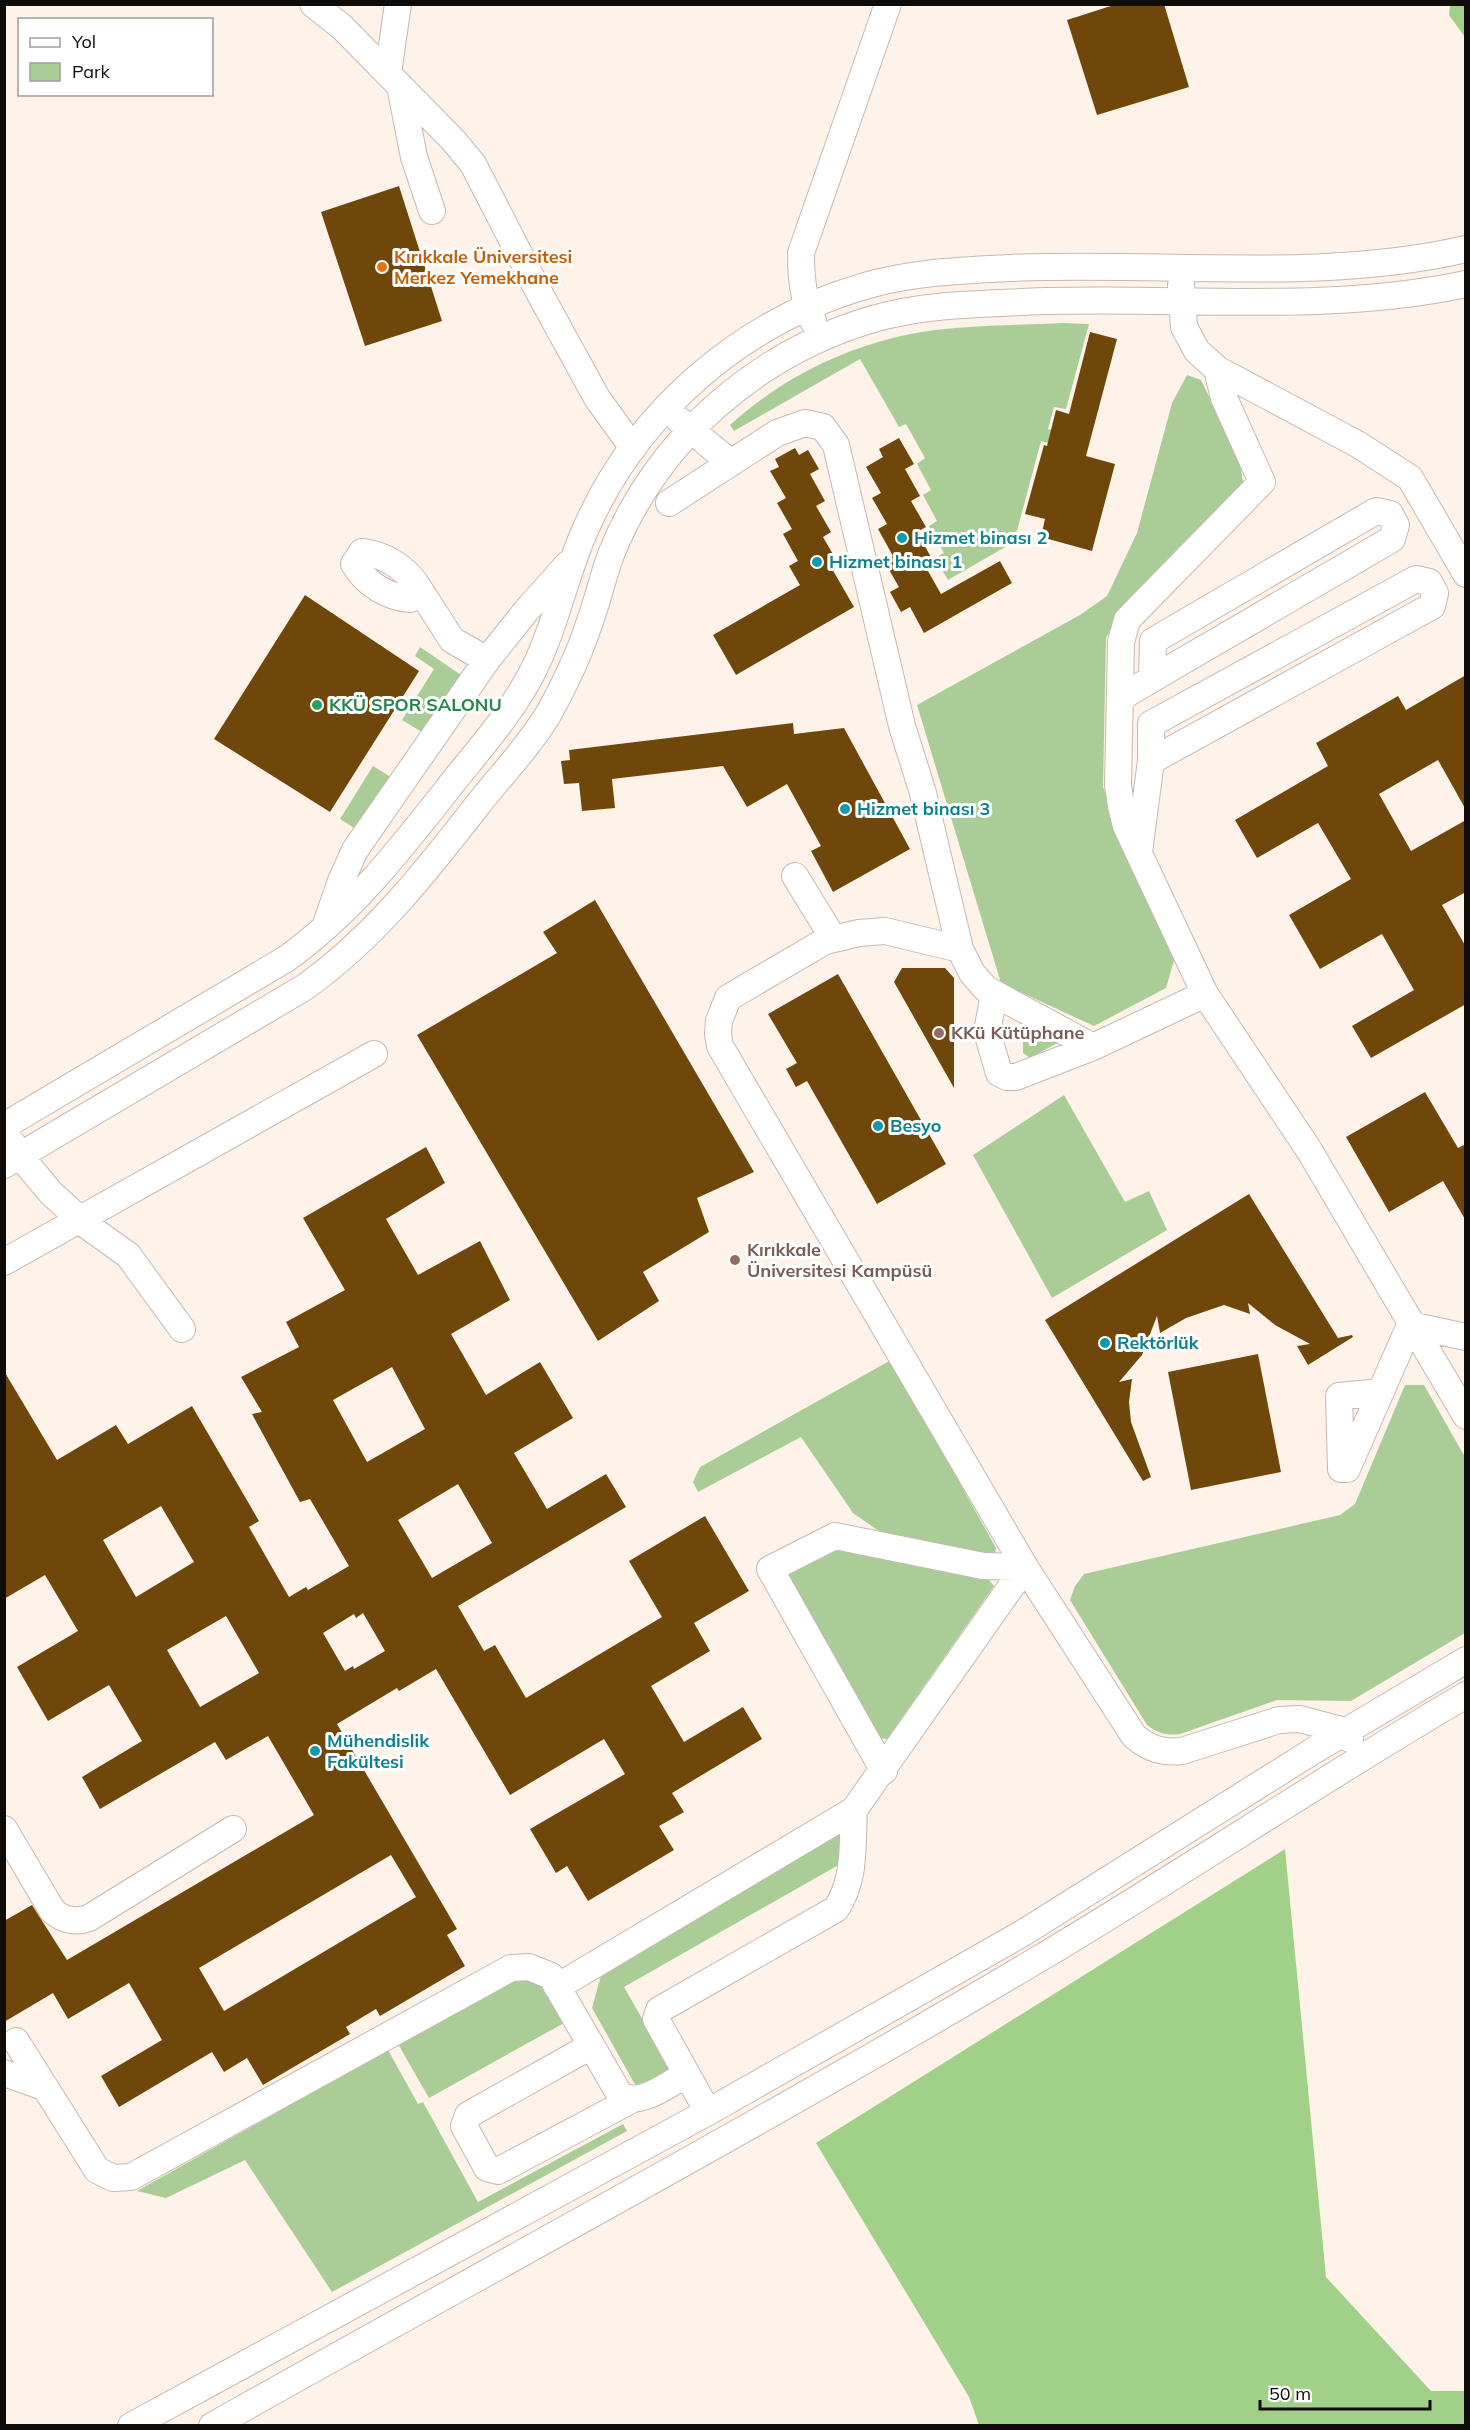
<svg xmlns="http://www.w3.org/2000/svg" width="1470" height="2430" viewBox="0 0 1470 2430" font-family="Mulish,sans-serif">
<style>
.green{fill:#aacd98}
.forest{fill:#a1d189}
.building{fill:#6f470a;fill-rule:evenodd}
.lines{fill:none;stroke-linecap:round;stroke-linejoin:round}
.minor-casing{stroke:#c5b9b1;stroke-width:28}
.minor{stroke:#fff;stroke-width:26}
.food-dot{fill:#e8710a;stroke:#fff;stroke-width:2}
.culture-dot{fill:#0f9aa8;stroke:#fff;stroke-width:2}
.leisure-dot{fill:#2e9e5b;stroke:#fff;stroke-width:2}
.education-dot{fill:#8d6e63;stroke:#fff;stroke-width:2}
.labels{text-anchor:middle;stroke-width:6;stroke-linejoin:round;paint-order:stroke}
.food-label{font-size:18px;font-weight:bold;fill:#c56008;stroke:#fff;text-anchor:start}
.culture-label{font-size:18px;font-weight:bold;fill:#0d838f;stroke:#fff;text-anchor:start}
.leisure-label{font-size:18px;font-weight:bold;fill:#27864d;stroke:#fff;text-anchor:start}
.education-label{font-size:18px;font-weight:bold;fill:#785e54;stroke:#fff;text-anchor:start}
</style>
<rect width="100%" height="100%" fill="#fef2e9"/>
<path class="green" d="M1063,323L1089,324L1066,409L1054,407L1048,429L1060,432L1057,445L1041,441L1014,542L948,580L935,558L944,553L929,526L937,521L923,495L931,490L917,464L925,458L906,424L899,427L860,359L734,431L730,425C787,373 859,340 935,330C977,325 1021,325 1063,323Z
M1187,375L1201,380L1239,458L1243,482L1128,599L1106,638L1103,787L1128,854L1175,957L1166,988L1094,1026L1001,983L917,705L1080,615L1107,596L1137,533L1172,403Z
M420,647L464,677L425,734L402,720L434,669L415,656Z
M373,766L394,779L359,831L340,819Z
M1023,1022L1070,1036L1030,1058L1023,1053Z
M1064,1095L1125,1202L1149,1191L1167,1230L1052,1298L973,1155Z
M891,1360L996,1548L995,1553L990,1556L886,1536L853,1513L801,1437L698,1492L693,1482L700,1467Z
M1405,1385H1424L1465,1457V1633L1351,1701L1277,1700L1180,1734C1167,1736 1157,1733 1147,1725L1070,1600L1075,1586L1084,1574L1340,1515L1355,1504Z
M830,1547L856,1549L989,1580L994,1586L887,1739L876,1738L784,1572Z
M837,1830L845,1834L842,1863L624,1987L671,2069L637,2088L592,2008L603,1968Z
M523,1978L542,1985L564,2023L429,2098L398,2044L509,1980Z
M388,2050L418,2104L423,2102L478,2202L623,2124L627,2131L332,2292L245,2160L166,2198L137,2191Z"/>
<path class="forest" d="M1450,5H1465V37L1449,15Z
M1285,1849L1326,2277L1431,2391H1465V2425H979L969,2397L816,2143Z"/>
<path class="building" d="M1117,4H1164L1189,87L1097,115L1067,20Z
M399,186L442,321L365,346L321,212Z
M1090,332L1117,339L1086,456L1115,464L1092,551L1041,537L1045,519L1025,514L1044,445L1047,446L1056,410L1069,414Z
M899,438L914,464L905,469L920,496L911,501L926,527L917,532L932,559L924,564L941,594L1000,561L1012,583L924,633L910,607L901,612L890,592L899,587L884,561L893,556L878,529L887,524L872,498L881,493L866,467L883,457L879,449Z
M795,448L799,455L808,450L819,469L810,474L825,501L816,506L831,532L823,537L838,563L831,567L854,607L736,675L713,635L800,585L789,566L798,561L783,534L792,529L777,503L786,498L770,471L779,467L775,459Z
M305,595L419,671L330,812L214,739Z
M1466,675V810L1438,760L1379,794L1411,851L1466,820V892L1442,905L1466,947V1004L1371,1058L1352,1026L1414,990L1382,934L1320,969L1289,915L1351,879L1318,823L1257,858L1235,820L1328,766L1316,743L1398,696L1406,710Z
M793,723L794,734L844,728L910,849L833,892L811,851L821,846L787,784L747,807L723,766L612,779L615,808L582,811L579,783L564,784L561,761L570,760L569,750Z
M595,900L754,1172L697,1198L709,1232L643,1272L659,1301L598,1341L417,1035L557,953L543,932Z
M902,968H945L954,978V1088L894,982Z
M838,974L946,1164L877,1204L807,1081L796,1087L786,1069L797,1063L768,1014Z
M1425,1092L1458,1148L1466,1144V1221L1443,1181L1389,1212L1346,1137Z
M426,1147L445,1183L386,1219L418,1275L480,1241L510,1300L451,1334L486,1395L540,1362L573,1418L514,1453L547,1509L606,1474L626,1507L458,1606L484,1651L495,1645L526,1698L662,1617L629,1561L705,1516L749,1591L694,1623L710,1651L651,1686L684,1742L743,1707L762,1739L672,1793L684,1812L659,1826L674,1850L588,1901L567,1866L556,1873L530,1829L625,1774L604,1739L510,1795L436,1669L399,1691L397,1688L337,1724L457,1929L447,1935L465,1966L380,2016L376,2009L346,2027L350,2034L263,2085L247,2058L224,2072L212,2052L119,2107L101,2076L162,2040L129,1983L68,2019L53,1993L4,2022V1921L32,1905L67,1960L314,1815L268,1736L226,1760L215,1742L100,1809L82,1777L142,1741L109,1685L48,1721L17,1667L78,1631L45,1575L4,1599V1371L57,1460L116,1425L128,1444L192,1406L259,1521L249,1527L289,1597L306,1587L308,1590L349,1566L310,1499L300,1502L252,1414L262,1412L241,1377L299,1347L286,1322L345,1290L303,1218ZM392,1367L425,1429L367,1462L333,1400ZM458,1484L492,1543L432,1578L398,1520ZM161,1506L194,1562L136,1597L103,1540ZM363,1613L385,1651L354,1669L353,1666L345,1671L323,1633L354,1614L356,1618ZM226,1616L259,1673L200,1707L167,1650ZM391,1855L416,1897L224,2011L199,1968Z
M1249,1194L1338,1338L1352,1335L1353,1337L1308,1365L1297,1346L1310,1344L1275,1325L1248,1303L1250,1314L1224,1305L1186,1318L1160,1333L1157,1316L1142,1355L1119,1382L1132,1379L1129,1402L1131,1422L1151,1477L1143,1481L1045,1320Z
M1258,1354L1281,1472L1191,1490L1168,1372Z"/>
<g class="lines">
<g class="minor-casing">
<path id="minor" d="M313,4L342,27L453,140L473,164L541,296L597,398L633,448
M388,73L398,4
M400,86L414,157L432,211
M1181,285L1184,327L1197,351L1217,369L1359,445L1410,478L1466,574
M813,321C803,298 801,278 801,253L888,4
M1217,369L1224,398L1262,482L1127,620L1121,642L1118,785L1121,806L1126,826L1205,994L1309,1150L1466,1416
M679,420L731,463
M669,503L777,433L805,423L823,427L836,445L902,726L923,793L960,949L972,973L986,989L1093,1047L1205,994
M418,587C406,568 384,554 362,552L354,564C366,584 387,597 410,599L418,587L452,640L487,660
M1120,698L1152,679L1153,641L1376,511L1390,514L1396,525L1392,539L1152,679
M1139,852L1151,761L1432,606L1435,593L1429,582L1416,579L1151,724V761
M795,876L833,938
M325,927L341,881L355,850L487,660L526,611L568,564
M960,949L885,931L859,933L825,941L728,998L719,1021L718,1034L720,1046L1025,1567L1134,1736C1149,1749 1163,1753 1182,1751L1279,1720L1300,1719L1345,1731L1350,1739
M994,993L987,1032L999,1073L1007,1077H1016L1093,1047
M4,1126L286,959C354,910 402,847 453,782C482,746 512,712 533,671C555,627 564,580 583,535C634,414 740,322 865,286C912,272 960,271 1009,268C1159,261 1319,283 1466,249
M12,1143L20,1156L51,1193L86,1225L128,1255L182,1329
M4,1165L305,987C376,936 427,870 480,802C503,773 530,745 549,713C565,684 579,655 589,624C598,600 603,575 612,552C658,439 757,353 873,319C922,305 972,304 1022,302C1170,295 1320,315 1466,284
M4,1262L374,1054
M1381,1392L1339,1396L1341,1469H1347L1410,1325L1466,1337
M884,1771L770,1569L835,1536L983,1566L1025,1567
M4,1829L52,1910C62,1920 75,1923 89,1918L233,1829
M557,1987L854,1810L1025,1567
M16,2041L97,2170L113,2178L131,2177L511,1968L529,1967L551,1976L620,2095C641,2107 666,2085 686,2075
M591,2046L468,2115L464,2126L487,2168L498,2171L633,2099
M4,2073L44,2087
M708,2112L656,2019L659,2010L836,1909C856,1879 852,1845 854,1810
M131,2426L708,2112L1023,1933L1313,1751L1466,1660
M212,2426C487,2271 766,2121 1037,1960C1182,1874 1320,1780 1466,1695"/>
</g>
<use href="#minor" class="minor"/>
</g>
<circle class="food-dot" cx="382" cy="267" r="6"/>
<g class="culture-dot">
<circle cx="902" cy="538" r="6"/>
<circle cx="817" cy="562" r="6"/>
<circle cx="845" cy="809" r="6"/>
<circle cx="878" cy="1126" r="6"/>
<circle cx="1105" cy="1343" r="6"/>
<circle cx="315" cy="1751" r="6"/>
</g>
<circle class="leisure-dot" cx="317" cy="705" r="6"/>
<g class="education-dot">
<circle cx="939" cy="1033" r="6"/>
<circle cx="735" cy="1260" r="6"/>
</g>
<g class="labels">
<g class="food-label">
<text x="394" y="263">Kırıkkale Üniversitesi<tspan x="394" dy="21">Merkez Yemekhane</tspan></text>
</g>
<g class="culture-label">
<text x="914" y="544">Hizmet binası 2</text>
<text x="829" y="568">Hizmet binası 1</text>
<text x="857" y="815">Hizmet binası 3</text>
<text x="890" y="1132">Besyo</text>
<text x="1117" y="1349">Rektörlük</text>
<text x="327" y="1747">Mühendislik<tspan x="327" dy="21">Fakültesi</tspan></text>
</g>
<g class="leisure-label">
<text x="329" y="711">KKÜ SPOR SALONU</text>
</g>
<g class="education-label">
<text x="951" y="1039">KKü Kütüphane</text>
<text x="747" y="1256">Kırıkkale<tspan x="747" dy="21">Üniversitesi Kampüsü</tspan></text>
</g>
</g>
<rect width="1470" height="2430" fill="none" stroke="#0f0b09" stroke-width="12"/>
<rect x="18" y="18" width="195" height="78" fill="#ffffff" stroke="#9f9d9d" stroke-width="1.5"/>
<rect x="30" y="38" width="30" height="9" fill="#ffffff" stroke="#9f9d9d" stroke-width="1.5"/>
<text x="72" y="48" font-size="18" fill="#0f0b09">Yol</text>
<rect x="30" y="63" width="30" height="18" fill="#aacd98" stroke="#9f9d9d" stroke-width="1.5"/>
<text x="72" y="78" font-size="18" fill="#0f0b09">Park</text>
<path d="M1260 2400v9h170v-9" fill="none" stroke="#0f0b09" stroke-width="3"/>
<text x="1269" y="2400" font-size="18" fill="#0f0b09" stroke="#ffffff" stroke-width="4.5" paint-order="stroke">50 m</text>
</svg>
